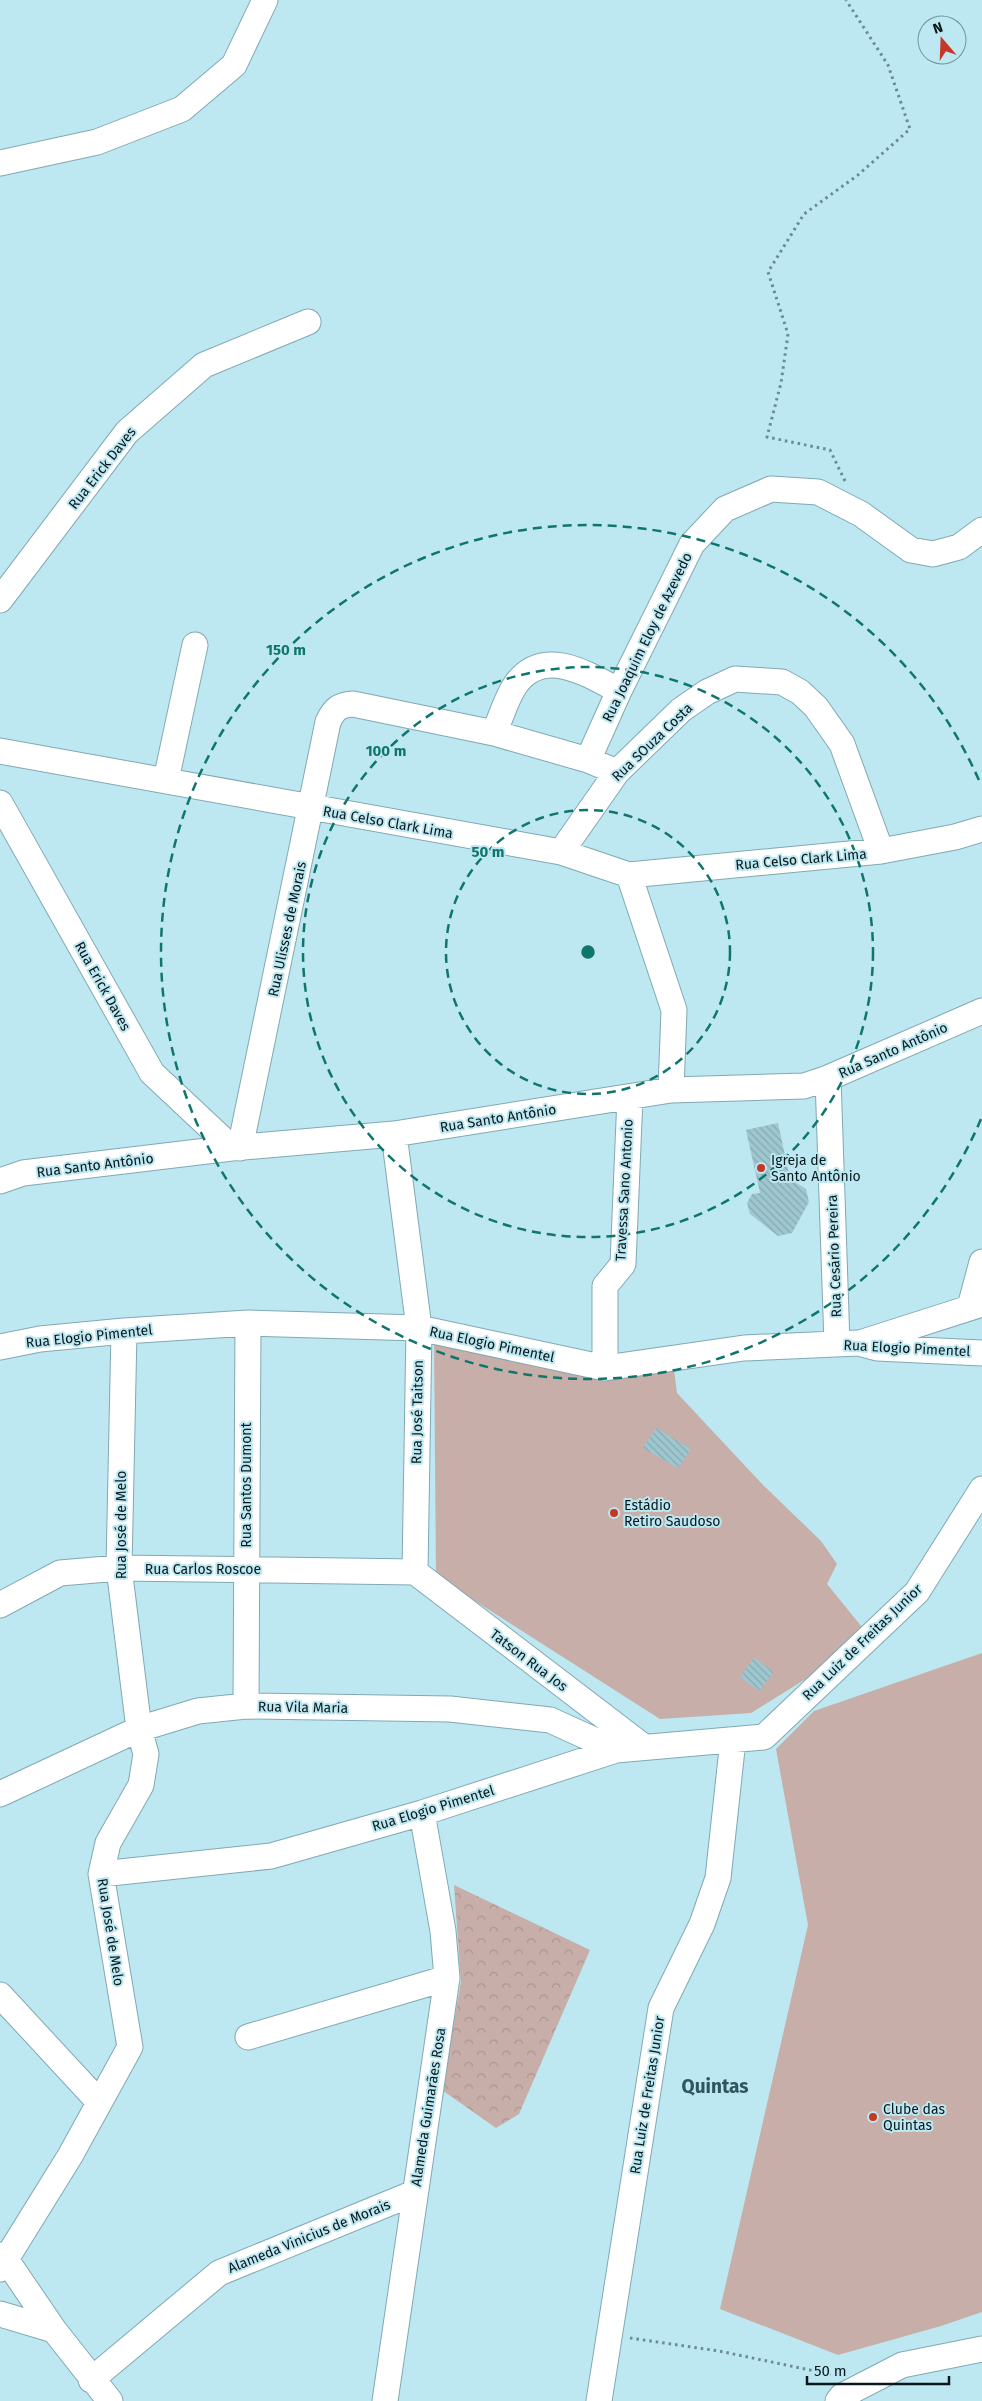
<svg xmlns="http://www.w3.org/2000/svg" width="982" height="2401" viewBox="0 0 982 2401" font-family="'Fira Sans',sans-serif">
<style>
.forest{fill:url(#forest-crowns)}
.pitch{fill:#c8aea9}
.building{fill:url(#building-back-hatch)}
.lines{fill:none;stroke-linecap:round;stroke-linejoin:round}
.minor-casing{stroke:#81a9b3;stroke-width:27}
.path{stroke:#6c8a91;stroke-width:3;stroke-dasharray:2.5 4;stroke-linecap:butt}
.minor{stroke:#fff;stroke-width:25}
.ring{fill:none;stroke:#0f766e;stroke-width:2.5;stroke-dasharray:9 6}
.poi-dot{fill:#c53827;stroke:#bde7f1;stroke-width:2}
.labels{text-anchor:middle;stroke-width:4;stroke-linejoin:round;paint-order:stroke}
.street-label{font-size:14px;fill:#08181b;stroke:#bde7f1}
.poi-label{font-size:14px;fill:#08181b;stroke:#bde7f1;text-anchor:start}
.district-label{font-size:19px;font-weight:bold;fill:#2f555e;stroke:#bde7f1}
.centre{fill:#0f766e;stroke:#bde7f1;stroke-width:2.5}
.ring-label{font-size:15px;text-anchor:middle;font-weight:bold;fill:#0f766e;stroke:#bde7f1;stroke-width:4;stroke-linejoin:round;paint-order:stroke}
</style>
<defs>
<pattern id="forest-crowns" width="20" height="18" patternUnits="userSpaceOnUse" patternTransform="scale(1.25)"><rect width="20" height="18" fill="#c8aea9"/><path d="M2 6a3 3 0 1 1 6 0M12 15a3 3 0 1 1 6 0" fill="none" stroke="#aa9591"/></pattern>
<pattern id="building-back-hatch" width="6" height="6" patternUnits="userSpaceOnUse" patternTransform="scale(1.25)"><rect width="6" height="6" fill="#9ec7d0"/><path d="M-1 5l2 2M0 0l6 6M5-1l2 2" fill="none" stroke="#87aab2"/></pattern>
</defs>
<rect width="100%" height="100%" fill="#bde7f1"/>
<path class="forest" d="M454,1885L590,1950L519,2114L496,2128L442,2090L461,1982Z"/>
<path class="pitch" d="M434,1339L620,1379L674,1370L677,1393L763,1485L821,1541L837,1564L827,1584L866,1632L828,1665L751,1713L660,1719L436,1576Z
M982,1653V2312L941,2326L838,2355L720,2309L808,1925L776,1749L814,1711Z"/>
<path class="building" d="M778,1123L790,1179L806,1189L809,1202L792,1233L778,1236L750,1214L747,1203L752,1194L760,1193L746,1130Z
M656,1428L691,1449L678,1468L643,1448Z
M754,1658L774,1672L759,1691L740,1677Z"/>
<g class="lines">
<g class="minor-casing">
<path id="minor" d="M0,163L97,142L182,109L234,65L265,0
M0,600L127,432L204,365L308,322
M494,733C501,718 506,698 516,684C544,646 588,674 619,691
M0,751L561,852L629,875L881,851L955,837L982,829
M617,772L588,760L619,691L692,544L725,509L771,489L818,492L861,514L911,550L933,554L959,547L982,530
M166,780L195,645
M0,803L152,1073L232,1148
M561,852L617,772L681,710L707,692L735,679L782,682L800,692L816,707L842,744L881,851
M629,875L674,1010L671,1090
M828,1078L837,1344
M394,1134L419,1328L415,1572
M240,1148L328,722C334,709 339,705 353,704L494,733L588,760
M0,1181L23,1173L232,1148L394,1134L671,1090L804,1086L828,1078L982,1011
M970,1307L982,1262
M863,1342L982,1304
M0,1347L40,1339L124,1331L248,1323L419,1328L605,1368L744,1348L858,1343L877,1348L982,1353
M605,1368V1286L623,1264L630,1097
M415,1572L644,1747
M0,1605L60,1573L119,1568L415,1572
M246,1706L248,1323
M0,1794L139,1729L198,1711L246,1706L450,1709L550,1720L616,1750
M101,1874L271,1856L422,1813L616,1750L764,1737L917,1592L982,1489
M0,1995L99,2102
M248,2037L447,1978
M0,2255L5,2258L54,2330L110,2401
M0,2269L70,2156L130,2047L101,1874L108,1843L141,1785L146,1754L139,1729L119,1568L124,1331
M0,2314L54,2330
M91,2380L219,2273L414,2193
M385,2401L447,1978L443,1931L422,1813
M599,2401L661,2008L702,1924L718,1878L733,1740
M838,2401L842,2396L902,2365L982,2349"/>
</g>
<path class="path" d="M845,481L830,450L767,437L781,383L788,334L768,272L804,214L858,175L910,129L888,65L846,0
M630,2338L719,2351L829,2374L831,2378"/>
<use href="#minor" class="minor"/>
</g>
<g class="ring">
<circle cx="588" cy="952" r="142"/>
<circle cx="588" cy="952" r="285"/>
<path d="M981 1119A427 427 0 1 1 981 785"/>
</g>
<g class="poi-dot">
<circle cx="761" cy="1168" r="5"/>
<circle cx="614" cy="1513" r="5"/>
<circle cx="873" cy="2117" r="5"/>
</g>
<g class="labels">
<g class="street-label">
<text transform="translate(102 468) rotate(-52)" y="5">Rua Erick Daves</text>
<text transform="translate(647 637) rotate(-64)" y="5">Rua Joaquim Eloy de Azevedo</text>
<text transform="translate(652 742) rotate(-44)" y="5">Rua SOuza Costa</text>
<text transform="translate(388 822) rotate(10)" y="5">Rua Celso Clark Lima</text>
<text transform="translate(801 859) rotate(-5)" y="5">Rua Celso Clark Lima</text>
<text transform="translate(287 929) rotate(-78)" y="5">Rua Ulisses de Morais</text>
<text transform="translate(103 986) rotate(61)" y="5">Rua Erick Daves</text>
<text transform="translate(893 1050) rotate(-24)" y="5">Rua Santo Antônio</text>
<text transform="translate(498 1118) rotate(-9)" y="5">Rua Santo Antônio</text>
<text transform="translate(95 1165) rotate(-7)" y="5">Rua Santo Antônio</text>
<text transform="translate(624 1190) rotate(-87)" y="5">Travessa Sano Antonio</text>
<text transform="translate(834 1256) rotate(-92)" y="5">Rua Cesário Pereira</text>
<text transform="translate(89 1336) rotate(-6)" y="5">Rua Elogio Pimentel</text>
<text transform="translate(492 1344) rotate(12)" y="5">Rua Elogio Pimentel</text>
<text transform="translate(907 1348) rotate(3)" y="5">Rua Elogio Pimentel</text>
<text transform="translate(417 1412) rotate(-89)" y="5">Rua José Taitson</text>
<text transform="translate(246 1485) rotate(-90)" y="5">Rua Santos Dumont</text>
<text transform="translate(121 1525) rotate(-90)" y="5">Rua José de Melo</text>
<text x="203" y="1574">Rua Carlos Roscoe</text>
<text transform="translate(862 1642) rotate(-44)" y="5">Rua Luiz de Freitas Junior</text>
<text transform="translate(529 1660) rotate(37)" y="5">Tatson Rua Jos</text>
<text transform="translate(303 1707) rotate(1)" y="5">Rua Vila Maria</text>
<text transform="translate(433 1808) rotate(-17)" y="5">Rua Elogio Pimentel</text>
<text transform="translate(111 1932) rotate(81)" y="5">Rua José de Melo</text>
<text transform="translate(647 2095) rotate(-81)" y="5">Rua Luiz de Freitas Junior</text>
<text transform="translate(428 2107) rotate(-81)" y="5">Alameda Guimarães Rosa</text>
<text transform="translate(309 2236) rotate(-22)" y="5">Alameda Vinicius de Morais</text>
</g>
<g class="poi-label">
<text x="771" y="1165">Igreja de<tspan x="771" dy="16">Santo Antônio</tspan></text>
<text x="624" y="1510">Estádio<tspan x="624" dy="16">Retiro Saudoso</tspan></text>
<text x="883" y="2114">Clube das<tspan x="883" dy="16">Quintas</tspan></text>
</g>
<g class="district-label">
<text x="715" y="2093">Quintas</text>
</g>
</g>
<circle cx="588" cy="952" r="8" class="centre"/>
<g class="ring-label">
<text x="286" y="655">150 m</text>
<text x="386" y="756">100 m</text>
<text x="488" y="857">50 m</text>
</g>
<g transform="translate(942 40) rotate(341)"><circle r="24" fill="#bde7f1" stroke="#75949b"/>
<path d="M0-4L9 19L0 12L-9 19Z" fill="#c53827"/>
<text y="-8" font-size="14" font-weight="bold" text-anchor="middle" fill="#08181b">N</text>
</g>
<path d="M807 2376v8h142v-8" fill="none" stroke="#08181b" stroke-width="2.5"/>
<text x="814" y="2376" font-size="15" fill="#08181b" stroke="#bde7f1" stroke-width="4" paint-order="stroke">50 m</text>
</svg>
